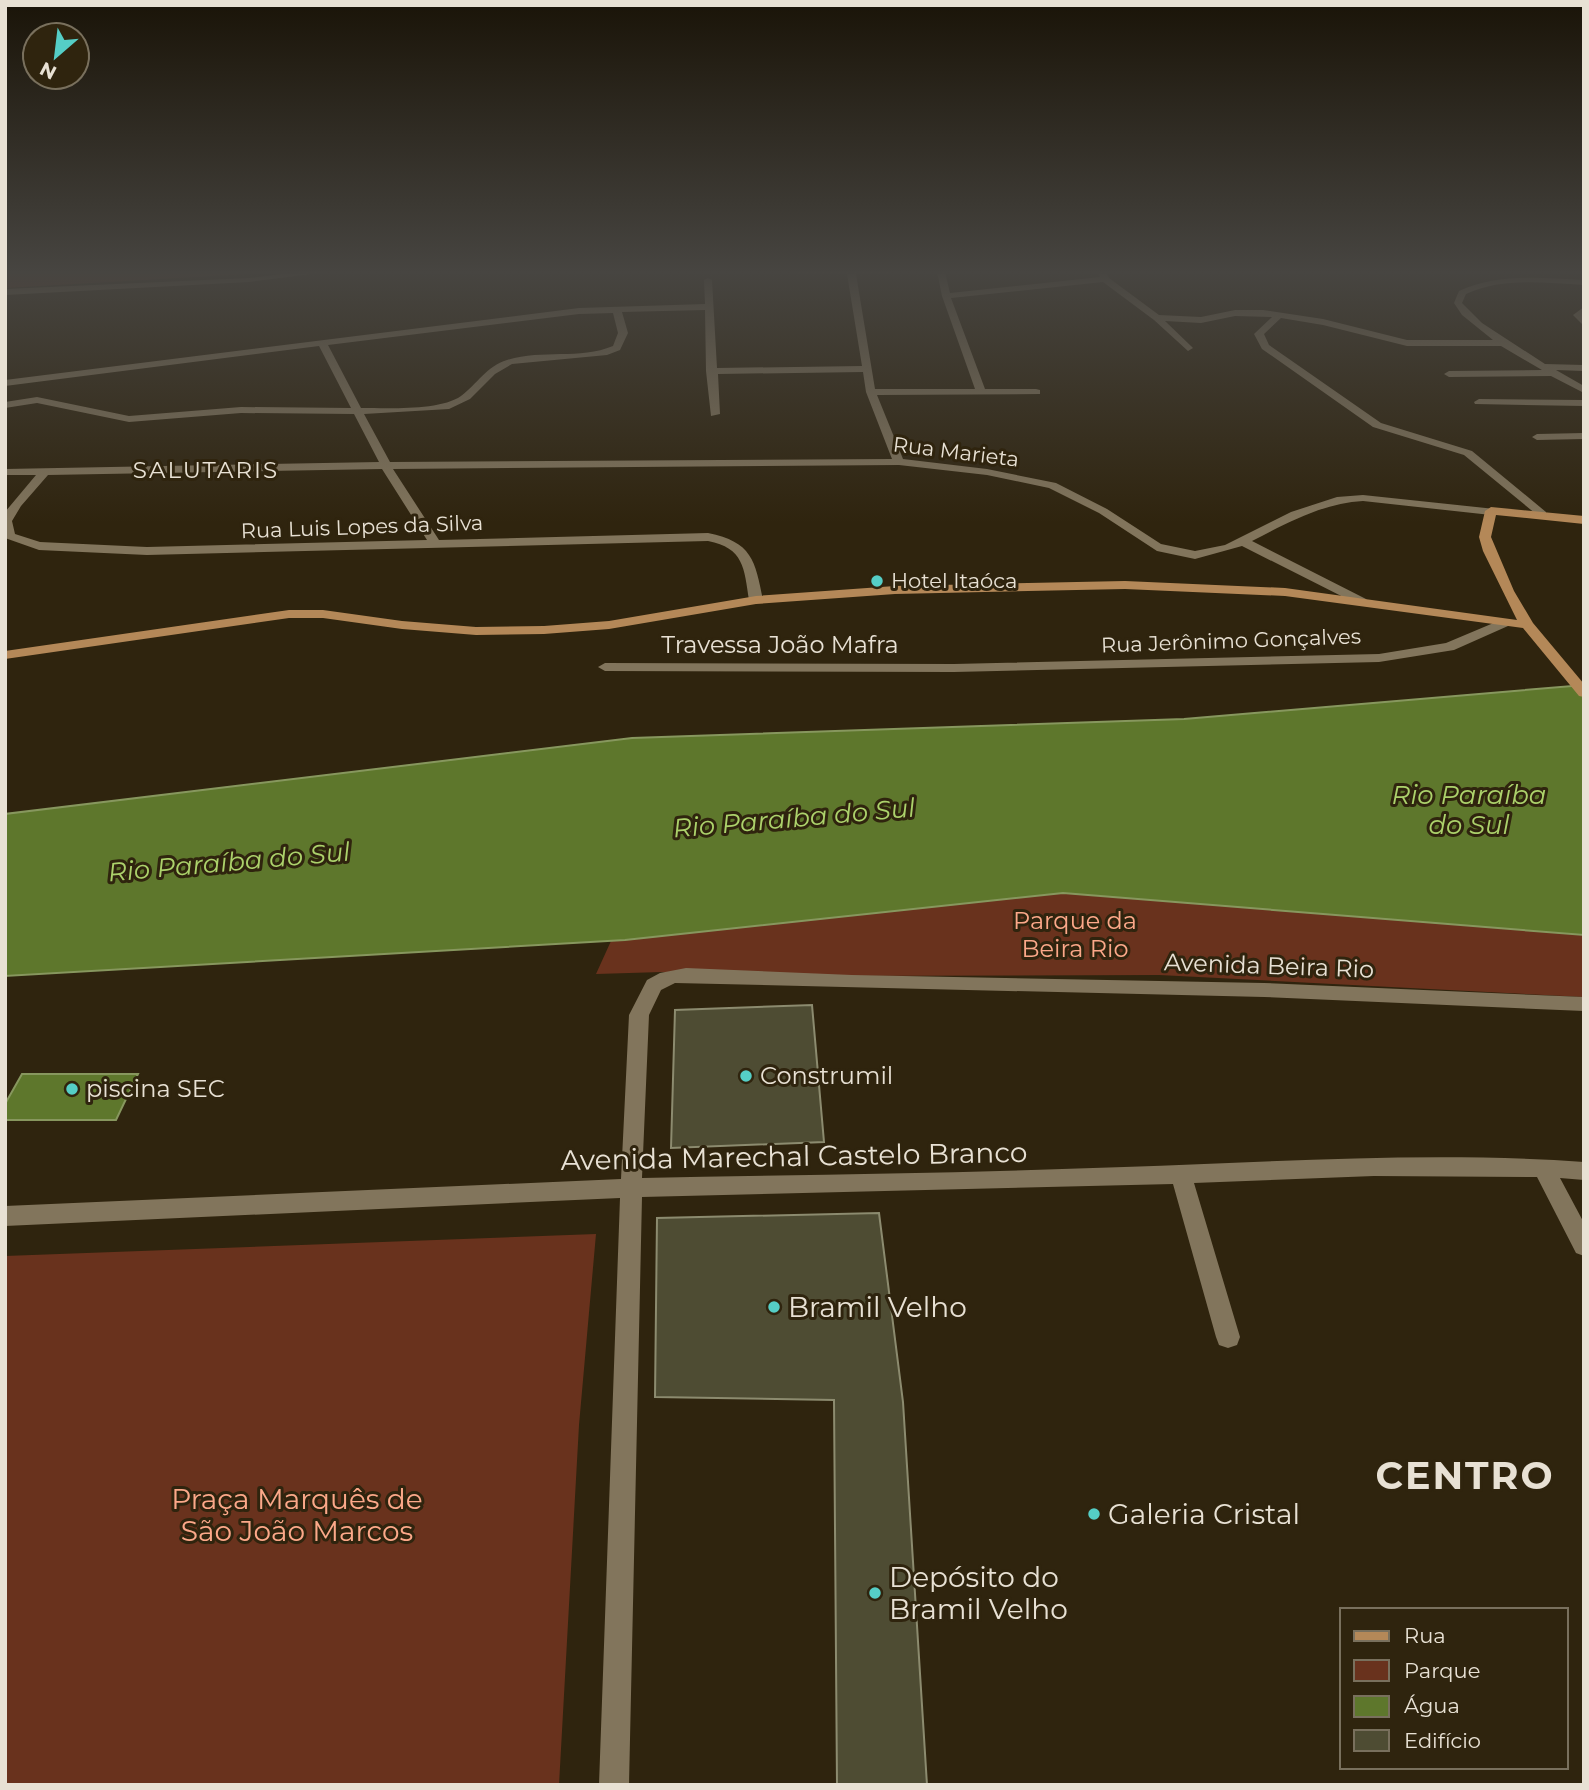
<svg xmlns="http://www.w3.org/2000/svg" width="1589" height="1790" viewBox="0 0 1589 1790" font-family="Montserrat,sans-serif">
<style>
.green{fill:#69321d}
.water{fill:#5e772c;stroke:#87975e;stroke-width:2}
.building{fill:#4e4c33;stroke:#8c8b6f;stroke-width:2}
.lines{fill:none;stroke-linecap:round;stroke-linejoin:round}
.minor{fill:#82755c;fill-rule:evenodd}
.major{fill:#b48858;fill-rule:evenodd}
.poi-dot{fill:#55cec6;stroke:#2f240e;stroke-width:2.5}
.labels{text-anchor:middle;stroke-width:6;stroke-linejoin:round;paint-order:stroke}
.far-street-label{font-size:21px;fill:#e8e1d4;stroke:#2f240e}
.far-poi-label{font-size:21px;fill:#e8e1d4;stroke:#2f240e;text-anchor:start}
.far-quarter-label{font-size:23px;letter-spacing:2px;fill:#e8e1d4;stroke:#2f240e}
.street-label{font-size:24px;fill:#e8e1d4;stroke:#2f240e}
.park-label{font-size:24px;fill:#fca889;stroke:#2f240e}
.poi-label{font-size:24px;fill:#e8e1d4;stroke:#2f240e;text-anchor:start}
.water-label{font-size:26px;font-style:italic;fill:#acd26b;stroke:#2f240e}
.near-street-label{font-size:28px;fill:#e8e1d4;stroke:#2f240e}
.near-poi-label{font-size:28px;fill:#e8e1d4;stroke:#2f240e;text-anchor:start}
.near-park-label{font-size:28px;fill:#fca889;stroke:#2f240e}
.near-district-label{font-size:38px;font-weight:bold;letter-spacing:2px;fill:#e8e1d4;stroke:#2f240e}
</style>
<rect width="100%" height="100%" fill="#2f240e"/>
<path class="green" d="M5,272H284L5,288Z
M1063,893L1584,935V997L1159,975L806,976L662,972L596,974L611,941Z
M596,1234L579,1425L559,1785H5V1256Z"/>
<path class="water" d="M1584,685V935L1063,893L625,940L5,976V814L632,738L1184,719Z
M22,1074H138L116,1120H5V1104Z"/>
<path class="building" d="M812,1005L824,1142L671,1148L675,1010Z
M879,1213L903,1402L927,1785H837L834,1400L655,1397L657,1218Z"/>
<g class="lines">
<path class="minor" d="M299,272H327L249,282L5,295V289L249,278Z
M794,272H891L887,274H856L875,389H975L942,296L937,272H945L950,293L1100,277L1098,272H1106L1109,278L1159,315L1201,317L1235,310H1263L1323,319L1407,340H1493L1462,315L1454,303L1459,291C1499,273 1541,278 1584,280V285C1544,283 1503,277 1466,294L1462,303L1482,323L1545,364L1584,365V371L1556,370L1584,386V393L1551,376L1449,377L1444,374L1449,371L1542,370L1501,346H1407L1323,325L1281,318L1264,334L1269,345L1381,423L1472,451L1546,512V518L1542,519L1464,455L1373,427L1262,349L1254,334L1272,317L1235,316L1201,323L1165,321L1191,346L1193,348L1188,351L1154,320L1103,282L951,298L985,389H1036L1040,390V394L877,395L903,459L987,469L1056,483L1107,509L1161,544L1195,551L1225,545L1291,512L1337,497L1363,495L1495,509L1497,511L1491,515L1363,501C1323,503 1287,523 1252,541L1366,599L1368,602L1361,606L1242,546L1195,559L1157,551L1099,513L1049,488L987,475L899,465L393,469L439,540L708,533C752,542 755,560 763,600L756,604L749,600C744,568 744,548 708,541L147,555L39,550L5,538V512L36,475H5V469L379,462L354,414L241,413L129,422L37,403L5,408V402L37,397L129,416L241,407L351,408L319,346L5,386V380L579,308L705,304L704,280L708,278L712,280L717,368L862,366L847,274H798ZM705,310L706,371L711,416L720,414L718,374L863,372L866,392L892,459L390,462L364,414L449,409L470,399L495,374L512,364L607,355L620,350L628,333L622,312ZM613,313L618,333L613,346C579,360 542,349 507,360C487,366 477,384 461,396C440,411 387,408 361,408L328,345L579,314ZM382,469L427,540L147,547L40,542L15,534L12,521L21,506L48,475Z
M1584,307V326L1573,315Z
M1479,399L1584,400V406L1475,404L1474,402Z
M1584,433V439L1537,440L1532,437L1537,434Z
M1503,619L1508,620V626L1454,650L1379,662L954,672L605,671L598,667L605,663L954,664L1379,654L1446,643Z
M686,968L852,975L1264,983L1584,997V1011L1264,997L675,983L661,990L649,1015L642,1178C803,1175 963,1173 1124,1167C1276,1162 1431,1151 1584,1162V1180L1560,1178L1584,1223V1256L1576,1253L1537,1177L1374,1176L1194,1183L1240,1337L1237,1345L1228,1348L1219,1345L1216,1337L1173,1184L642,1197L629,1785H599L620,1198L5,1226V1206L621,1179L629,1015L647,980L660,973Z"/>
<path class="major" d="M1491,507L1584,516V524L1496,515L1491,537L1514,591L1533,623L1584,684V697L1579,696L1523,628L1285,596L1125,589L895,594L756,604L609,629L544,634L476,635L402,629L323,618H289L5,659V651L289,610H323L402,621L476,627L544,626L609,621L756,596L895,586L1125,581L1285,588L1517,620L1483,551L1479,537L1485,511Z"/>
</g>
<linearGradient id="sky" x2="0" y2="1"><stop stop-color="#1a1408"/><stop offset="0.52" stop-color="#474541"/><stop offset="1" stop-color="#474541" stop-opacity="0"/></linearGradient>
<rect width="1589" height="523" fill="url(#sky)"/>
<g class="poi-dot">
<circle cx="877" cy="581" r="7"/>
<circle cx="746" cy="1076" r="7"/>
<circle cx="72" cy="1089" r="7"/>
<circle cx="774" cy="1307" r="7"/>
<circle cx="1094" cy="1514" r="7"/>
<circle cx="875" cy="1593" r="7"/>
</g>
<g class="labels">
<g class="far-street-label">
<text transform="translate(956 452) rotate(7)" y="7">Rua Marieta</text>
<text transform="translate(362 527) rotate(-2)" y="7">Rua Luis Lopes da Silva</text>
<text transform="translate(1231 641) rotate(-2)" y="7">Rua Jerônimo Gonçalves</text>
</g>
<g class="far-poi-label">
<text x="891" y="588">Hotel Itaóca</text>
</g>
<g class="far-quarter-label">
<text x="206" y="478">SALUTARIS</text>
</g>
<g class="street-label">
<text x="780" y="653">Travessa João Mafra</text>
<text transform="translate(1269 966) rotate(2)" y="8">Avenida Beira Rio</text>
</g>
<g class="park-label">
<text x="1075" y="929">Parque da<tspan x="1075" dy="28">Beira Rio</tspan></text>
</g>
<g class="poi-label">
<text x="760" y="1084">Construmil</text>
<text x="86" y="1097">piscina SEC</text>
</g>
<g class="water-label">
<text x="1469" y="804">Rio Paraíba<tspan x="1469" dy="30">do Sul</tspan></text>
<text transform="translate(794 818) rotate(-5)" y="9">Rio Paraíba do Sul</text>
<text transform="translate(229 862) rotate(-5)" y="9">Rio Paraíba do Sul</text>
</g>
<g class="near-street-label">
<text transform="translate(794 1156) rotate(-1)" y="10">Avenida Marechal Castelo Branco</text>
</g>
<g class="near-poi-label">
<text x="788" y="1317">Bramil Velho</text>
<text x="1108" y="1524">Galeria Cristal</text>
<text x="889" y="1587">Depósito do<tspan x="889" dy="32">Bramil Velho</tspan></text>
</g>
<g class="near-park-label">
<text x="297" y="1509">Praça Marquês de<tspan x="297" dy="32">São João Marcos</tspan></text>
</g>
<g class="near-district-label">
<text x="1465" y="1489">CENTRO</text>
</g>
</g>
<rect width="1589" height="1790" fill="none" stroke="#e8e1d4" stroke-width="14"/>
<rect x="1340" y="1608" width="228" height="161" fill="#2f240e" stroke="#79705d" stroke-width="2"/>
<rect x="1354" y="1631" width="35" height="10" fill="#b48858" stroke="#79705d" stroke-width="2"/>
<text x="1404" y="1643" font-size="21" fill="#e8e1d4">Rua</text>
<rect x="1354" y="1660" width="35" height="21" fill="#69321d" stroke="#79705d" stroke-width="2"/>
<text x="1404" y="1678" font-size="21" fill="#e8e1d4">Parque</text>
<rect x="1354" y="1696" width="35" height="21" fill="#5e772c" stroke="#79705d" stroke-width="2"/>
<text x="1404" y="1713" font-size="21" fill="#e8e1d4">Água</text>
<rect x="1354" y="1730" width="35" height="21" fill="#4e4c33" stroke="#79705d" stroke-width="2"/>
<text x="1404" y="1748" font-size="21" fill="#e8e1d4">Edifício</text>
<g transform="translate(56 56) rotate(208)"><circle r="33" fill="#2f240e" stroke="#79705d" stroke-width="2"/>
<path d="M0-5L12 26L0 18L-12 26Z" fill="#55cec6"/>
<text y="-10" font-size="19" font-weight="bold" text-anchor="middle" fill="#e8e1d4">N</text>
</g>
</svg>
